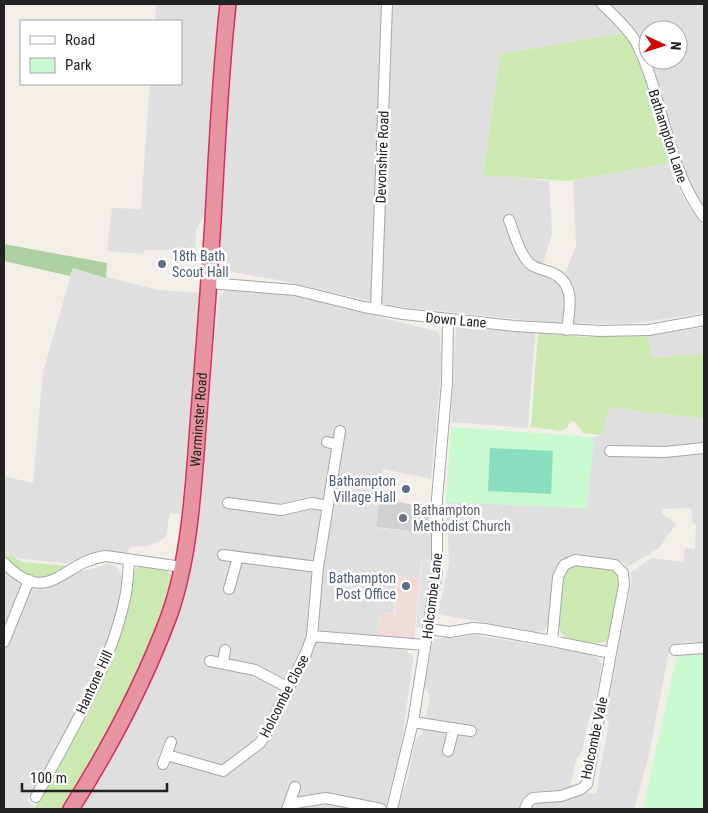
<svg xmlns="http://www.w3.org/2000/svg" width="708" height="813" viewBox="0 0 708 813" font-family="'Roboto Condensed',sans-serif">
<style>
.residential{fill:#e0dfdf}
.commercial{fill:#f1dbd9}
.religious{fill:#d0d0d0}
.grass{fill:#cbe9b1}
.forest{fill:#acd09f}
.park{fill:#c9f9ce}
.pitch{fill:#8adec0}
.parking{fill:#e2e2e2}
.lines{fill:none;stroke-linecap:round;stroke-linejoin:round}
.minor-casing{stroke:#a6a6a6;stroke-width:12}
.highway-casing{stroke:#d72e63;stroke-width:18}
.minor{stroke:#fff;stroke-width:10}
.highway{stroke:#e694a0;stroke-width:15}
.service-dot{fill:#5c6f8a;stroke:#fff;stroke-width:2}
.worship-dot{fill:#6b7280;stroke:#fff;stroke-width:2}
.labels{text-anchor:middle;stroke-width:5;stroke-linejoin:round;paint-order:stroke}
.street-label{font-size:14px;fill:#222;stroke:#fff}
.service-label{font-size:14px;fill:#4e5e75;stroke:#fff;text-anchor:end}
.worship-label{font-size:14px;fill:#5b616d;stroke:#fff;text-anchor:start}
</style>
<rect width="100%" height="100%" fill="#f2efe9"/>
<path class="residential" d="M156,4H220L209,128L206,216L202,218L196,231L195,256H183L182,250H144L143,254L107,251L112,208L141,209L150,84H181V21H155Z
M236,4H598L624,33L500,54L483,174L549,181L552,234L543,264L566,272L576,245L573,180L671,163L682,195L704,227V313L630,324L555,323L391,306L284,281L231,272L223,265L220,256L227,104Z
M610,4H704V206L691,187L680,162L650,60H678V30H648V55L641,37Z
M73,268L157,290L200,293L191,418L181,514L170,513L166,536L158,542L147,546L130,547L126,554L100,552L72,564L23,559L13,557L4,550V476L33,483L43,372Z
M226,289L290,294L439,332L442,363L431,479L383,469L376,528L432,533V555L431,559L421,561L420,578L397,576L394,613H380L377,646L405,650L413,656V661L401,746L385,809H80L104,771L125,731L176,616L197,517L219,297Z
M456,327L535,333L528,428L451,422Z
M704,327V354L652,358L648,336Z
M609,407L704,419V643L690,642L670,645L649,755L634,809H397L408,778L415,741L422,733L426,717L430,696L424,686L432,644L433,640L440,638H456L474,635L591,654L599,659L602,665L593,713L589,718L582,751L575,763L570,788L574,797L588,793L596,794L609,721L605,716L632,580L630,573L651,558L683,562L685,548L695,549L696,524H693L691,508L662,509V513L676,524L659,548L627,567L623,562L615,559L574,554L559,563L554,575L549,622L544,631L536,632L438,614L449,562L446,502L587,508L594,437L602,435Z
M109,564L116,567L124,580L120,607L86,697L27,800L34,806L32,809H4V570L23,584L39,587L59,583L79,572Z"/>
<path class="commercial" d="M398,577L420,578L414,640L378,637L380,613L395,614Z"/>
<path class="religious" d="M380,497L429,509V533L376,527Z"/>
<path class="grass" d="M624,33C649,73 656,119 671,163L567,181L483,175L500,54Z
M538,332L582,337L648,336L652,358L704,354V419L609,407L602,435L583,433L575,422L570,421L568,427L562,431L531,427Z
M4,552L23,562L70,566C40,582 28,584 4,557Z
M576,564L613,569L620,575V585L609,639C598,649 562,641 557,627L562,578L567,568Z
M141,566L164,569L171,574L172,583L163,611L127,695L88,773L64,809H34L98,684L132,572Z"/>
<path class="forest" d="M4,244L107,263L106,278L73,268L70,276L4,261Z"/>
<path class="park" d="M451,427L594,437L587,508L446,502Z
M677,654H704V809H643Z"/>
<path class="pitch" d="M490,448L553,451L551,494L488,491Z"/>
<path class="parking" d="M422,560L433,561L427,628L416,627Z"/>
<g class="lines">
<g class="minor-casing">
<path id="minor" d="M602,4C614,16 629,29 637,44C665,102 665,163 704,217
M509,220C515,234 518,251 529,263C534,268 544,270 550,272C576,282 570,307 567,330
M209,283L295,290L364,307L403,314L515,326L600,331L649,330L704,320
M376,309L387,4
M340,431L318,567L312,636L425,645
M327,442L338,445
M610,451L665,452L704,448
M228,503L281,510L312,503L328,506
M223,555L318,567
M575,560L615,565L623,573L624,585L611,653L552,641L558,577L564,565Z
M4,563C50,609 62,561 106,556L182,567
M229,589L238,557
M428,629L450,632L473,628L485,629L552,641
M4,642L29,580
M675,650L704,648
M210,661L255,670L289,688
M223,663L225,650
M413,722L471,731
M448,751L454,728
M167,755L223,771L260,743L267,732L306,653L312,636
M163,764L171,742
M36,797C70,733 110,669 125,598C128,585 128,572 129,560
M289,804L295,787
M287,809L289,804L326,798L381,809
M392,809L413,722L437,572V499L447,383L448,319
M525,809L528,802L533,798L561,796L581,789L587,784L611,653"/>
</g>
<g class="highway-casing">
<g id="highway">
<path id="s1" d="M71,809C109,749 144,683 169,616C191,556 194,476 199,413C204,349 209,285 213,221C217,148 220,76 228,4"/>
</g>
</g>
<use href="#minor" class="minor"/>
<use href="#highway" class="highway"/>
</g>
<g class="service-dot">
<circle cx="162" cy="264" r="5"/>
<circle cx="406" cy="489" r="5"/>
<circle cx="406" cy="586" r="5"/>
</g>
<circle class="worship-dot" cx="403" cy="518" r="5"/>
<g class="labels">
<g class="street-label">
<text transform="translate(668 136) rotate(72)" y="5">Bathampton Lane</text>
<text transform="translate(382 157) rotate(-88)" y="5">Devonshire Road</text>
<text transform="translate(456 320) rotate(5)" y="5">Down Lane</text>
<text dy="5" stroke="none"><textPath href="#s1" startOffset="416">Warminster Road</textPath></text>
<text transform="translate(432 596) rotate(-83)" y="5">Holcombe Lane</text>
<text transform="translate(94 682) rotate(-65)" y="5">Hantone Hill</text>
<text transform="translate(284 696) rotate(-63)" y="5">Holcombe Close</text>
<text transform="translate(594 738) rotate(-78)" y="5">Holcombe Vale</text>
</g>
<g class="service-label">
<text x="172" y="261" text-anchor="start">18th Bath<tspan x="172" dy="16">Scout Hall</tspan></text>
<text x="396" y="486">Bathampton<tspan x="396" dy="16">Village Hall</tspan></text>
<text x="396" y="583">Bathampton<tspan x="396" dy="16">Post Office</tspan></text>
</g>
<g class="worship-label">
<text x="413" y="515">Bathampton<tspan x="413" dy="16">Methodist Church</tspan></text>
</g>
</g>
<rect width="708" height="813" fill="none" stroke="#222222" stroke-width="10"/>
<rect x="20" y="20" width="162" height="65" fill="#ffffff" stroke="#a7a7a7"/>
<rect x="30" y="36" width="25" height="8" fill="#ffffff" stroke="#a7a7a7"/>
<text x="65" y="45" font-size="15" fill="#222222">Road</text>
<rect x="30" y="58" width="25" height="15" fill="#c9f9ce" stroke="#a7a7a7"/>
<text x="65" y="70" font-size="15" fill="#222222">Park</text>
<g transform="translate(663 45) rotate(94)"><circle r="24" fill="#ffffff" stroke="#a7a7a7"/>
<path d="M0-4L9 19L0 12L-9 19Z" fill="#ce0c05"/>
<text y="-8" font-size="14" font-weight="bold" text-anchor="middle" fill="#222222">N</text>
</g>
<path d="M22 783v8h145v-8" fill="none" stroke="#222222" stroke-width="2.5"/>
<text x="30" y="783" font-size="15" fill="#222222" stroke="#ffffff" stroke-width="4" paint-order="stroke">100 m</text>
</svg>
